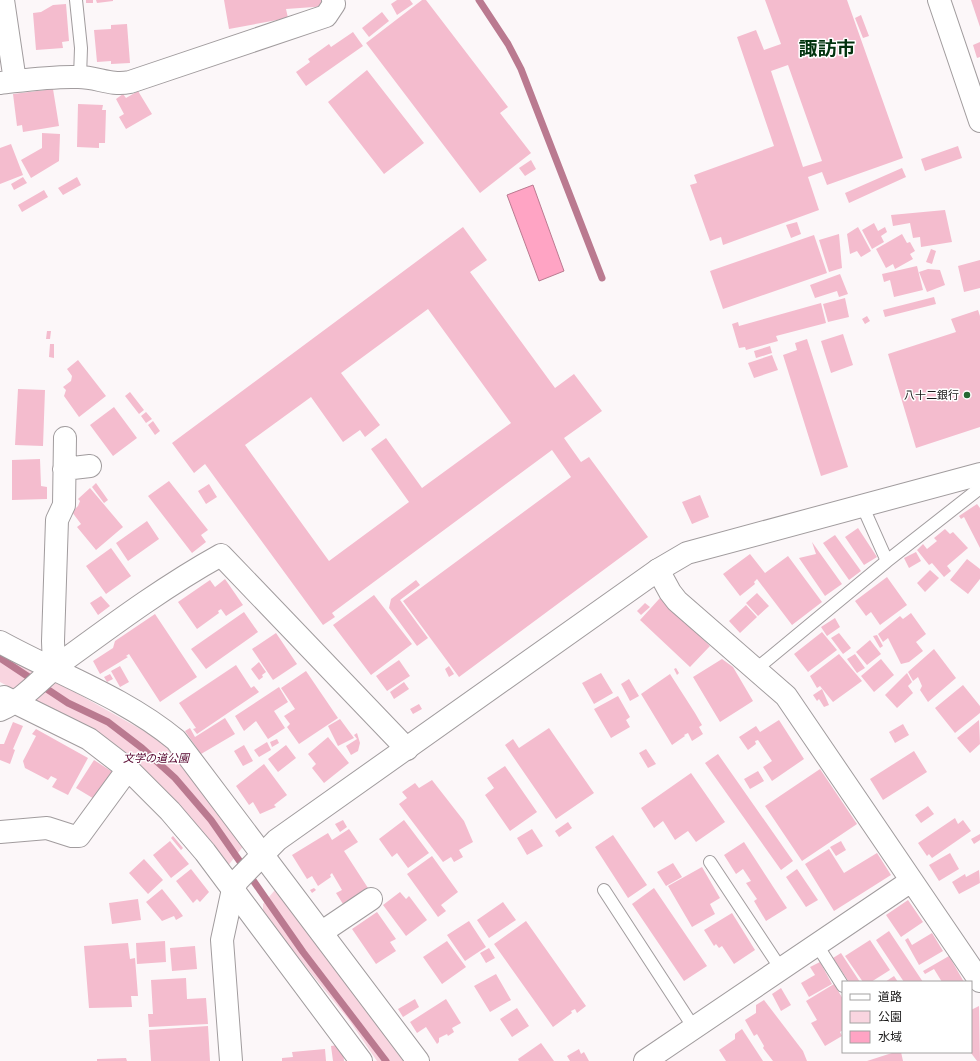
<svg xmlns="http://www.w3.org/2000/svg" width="980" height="1061" viewBox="0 0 980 1061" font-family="Georgia,'Noto Sans JP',serif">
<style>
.green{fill:#f9d5e0}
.water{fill:#ffa4c4;stroke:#ba7a90}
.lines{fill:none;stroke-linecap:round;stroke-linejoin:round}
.stream{stroke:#ba7a90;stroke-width:7}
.building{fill:#f4bcce;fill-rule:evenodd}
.service-casing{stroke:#a19c9e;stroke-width:14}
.minor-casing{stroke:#a19c9e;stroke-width:24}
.tertiary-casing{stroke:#a19c9e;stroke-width:24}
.service{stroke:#fff;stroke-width:12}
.minor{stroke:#fff;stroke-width:22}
.tertiary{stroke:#fff;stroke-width:22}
.poi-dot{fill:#256732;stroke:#fff;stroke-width:1.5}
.labels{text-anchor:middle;stroke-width:3;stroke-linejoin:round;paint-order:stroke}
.poi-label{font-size:11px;fill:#181717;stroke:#fff;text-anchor:end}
.park-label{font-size:11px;font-style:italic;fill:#55042d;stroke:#fff}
.town-label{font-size:19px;font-weight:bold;fill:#02330f;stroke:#fff}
</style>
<rect width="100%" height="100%" fill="#fcf7f9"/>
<path class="green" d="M0,650L167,744L245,844L227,867L134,759L84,727L0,682Z
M275,890L281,893L405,1061H377L349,1020L263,914V904Z"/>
<path class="water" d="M533,185L564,271L539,281L507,195Z"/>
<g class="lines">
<path class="stream" d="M479,0L508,44L521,69L602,278
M0,658L68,703L108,722L142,748L175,778L211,820L303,952L386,1061"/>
</g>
<path class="building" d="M86,0H93V3H86Z
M96,0H113V1L97,3Z
M224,0H325L328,6L286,9L288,18L229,29Z
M397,0H410L413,4L397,15L391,4Z
M422,0H426L508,107L500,113L531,153L480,193L366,43Z
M765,0H847L903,158L827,185L822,172L808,177L819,210L723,245L721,237L710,241L690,185L697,183L694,175L774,146L737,37L756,30L764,50L781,44ZM788,65L822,161L803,167L771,71Z
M971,0H980V27Z
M66,4L69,41L62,42L63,48L36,50L33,13L41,12L53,5Z
M382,12L389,21L369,37L362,28Z
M861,15L869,36L863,38L855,18Z
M127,24L130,63L111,64V61L97,62L94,30L111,29V25Z
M353,32L363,46L306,86L296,72L310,62L308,59L329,44L331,47Z
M980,42V57L977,58L973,45Z
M367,70L424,143L384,174L328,102Z
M53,89L59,126L23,132L22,125L17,126L13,94Z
M138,91L152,114L126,129L119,117L124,114L116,99L123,94L126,98Z
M78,104L103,105L102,110H106L105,143H99V148L77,147Z
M42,133L60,134L59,161L31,178L21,160L42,148Z
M11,144L23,175L0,184V148Z
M958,146L962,158L925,171L921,159Z
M531,160L536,169L525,176L519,168Z
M902,168L906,177L849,203L845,193Z
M23,177L27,183L14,190L11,184Z
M77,177L81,185L63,195L58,188Z
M44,190L48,197L22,212L18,205Z
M945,210L952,242L921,247L920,237L913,238L910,223L893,226L891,215Z
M797,222L801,234L791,238L786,225Z
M874,223L878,231L885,227L887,232L881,236L884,242L872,249L862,230Z
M463,227L487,260L470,272L555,388L574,374L602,411L564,438L581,462L589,457L648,537L459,677L403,601L571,477L552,450L332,613L335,617L323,625L205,464L194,473L172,443ZM428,309L511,423L422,488L386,438L371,449L409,502L329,561L245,445L311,397L343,442L360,430L365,437L380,425L341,373Z
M858,227L871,251L861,257L857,251L850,254L847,234Z
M839,234L842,268L829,272L819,240Z
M902,234L907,243L910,242L915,251L910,254L913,259L895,269L893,264L886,268L876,249Z
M814,235L827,273L723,309L710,271Z
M931,249L936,251L932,264L926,262Z
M980,260V288L964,292L958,266Z
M917,266L923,290L894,297L890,280L884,282L882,274Z
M928,269L940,270L945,285L927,292L919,272Z
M840,274L848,294L839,297L837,291L815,298L810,285Z
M934,297L936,304L885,317L883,310Z
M845,298L849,317L828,322L823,304Z
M821,303L826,323L776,336L778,341L746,350L745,347L739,348L732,324L738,322L739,326Z
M978,310L980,316V427L916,448L888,354L956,332L951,319Z
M867,316L870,321L865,324L862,319Z
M47,331H51L50,339H46Z
M843,334L853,365L831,373L821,341Z
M807,339L848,467L821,476L783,355L797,350L795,343Z
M50,344H54V358L49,357Z
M770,346L772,353L756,358L754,351Z
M772,355L778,370L754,378L748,363Z
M78,360L106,396L79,417L64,396L66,390L63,387L71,381L72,376L67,369Z
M18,389L45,390L43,446L15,445Z
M130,392L144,410L139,414L125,396Z
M114,407L137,438L113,456L90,425Z
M146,412L152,419L146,423L141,416Z
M153,421L160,431L155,435L148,425Z
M40,459L41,486L47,487V499L12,500V460Z
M169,481L208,530L201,535L206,542L192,553L148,496Z
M96,483L108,500L104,503L92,487Z
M209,484L217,497L206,504L198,491Z
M90,488L123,527L96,550L77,527L81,524L72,512L78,506L80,501L78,499Z
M700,495L709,517L692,524L682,502Z
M977,504L980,508V548L964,517L961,519L959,516Z
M147,521L159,539L128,561L116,543Z
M858,528L877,557L864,565L845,537Z
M945,529L950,534L953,532L968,548L947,566L951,571L944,577L932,563L929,565L917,550L923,544L927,549L937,541L934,538Z
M835,535L861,571L849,580L823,543Z
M812,542L842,584L825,596L799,558L816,554Z
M111,548L131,576L106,594L86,566Z
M916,552L921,561L909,568L904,558Z
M750,554L765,573L788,556L822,602L792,625L757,579L754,582L755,584L740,596L723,574Z
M967,559L980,569V579L968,594L950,580Z
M930,570L939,578L925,592L917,583Z
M887,577L907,605L880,625L871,612L866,616L855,601Z
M225,579L243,605L226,616L221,609L218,611L219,613L197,629L178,602L210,580L215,587Z
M416,580L420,585L400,600L428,638L417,646L389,608L391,599Z
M757,593L769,606L758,616L746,603Z
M374,595L412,644L371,675L333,625Z
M101,596L110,606L98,615L90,603Z
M660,598L710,646L690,667L640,620Z
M645,603L650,607L641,615L637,611Z
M746,605L757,617L740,633L729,621Z
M244,612L258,632L206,669L191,649Z
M911,613L926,634L916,642L923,651L909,662L901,664L888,638L883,642L878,634L900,616L903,619Z
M155,614L197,677L160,702L129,654L126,656L128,657L100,674L93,661L113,648L115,641Z
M835,618L840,627L827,636L821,627Z
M822,632L837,650L808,672L794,654Z
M276,633L297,664L273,680L252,649Z
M839,633L851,648L843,654L831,638Z
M877,635L883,646L880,648L873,636Z
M870,640L881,654L867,665L856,652Z
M934,649L956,678L928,702L920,690L922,686L918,677L913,681L908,672Z
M839,654L862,681L833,702L820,686L817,688L810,676Z
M855,654L865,668L857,673L847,659Z
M722,659L733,667L753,701L720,722L693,677Z
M881,659L894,675L874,692L861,676Z
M399,660L410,676L387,691L376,676Z
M259,662L266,672L262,675L263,677L259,680L251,669Z
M236,665L251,688L254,686L259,692L197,734L193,729L196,728L179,703Z
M120,666L129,682L120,687L111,671Z
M449,666L454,674L449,677L445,669Z
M676,668L679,673L677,675L674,669Z
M306,671L338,718L299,744L287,727L290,724L284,716L295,709L281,688Z
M601,673L613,693L594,704L582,683Z
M907,673L912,682L908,686L913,693L897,708L885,695Z
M110,674L113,679L107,682L104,677Z
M670,674L695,713L702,725L699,727L703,734L692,741L688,733L684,735L685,736L672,745L641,694Z
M629,679L639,696L630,701L621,684Z
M404,682L409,689L394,699L390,692Z
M963,685L980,706V713L955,733L935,708Z
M279,687L288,702L274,711L285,728L268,739L256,721L244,731L235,716Z
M822,689L829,705L824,707L819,699L817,701L813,695Z
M618,696L630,717L626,720L630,727L611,738L594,709Z
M419,704L422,709L413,714L410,709Z
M225,718L235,734L201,754L185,731L190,728L195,737Z
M340,719L354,738L338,746L328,726Z
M779,720L804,759L772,781L763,767L772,761L758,740L755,741L756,744L748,750L739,737L756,726L760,732Z
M979,720L980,744L970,753L957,738Z
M13,722L23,726L13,749L15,750L10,764L0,760V744H4Z
M903,724L909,735L895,743L889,732Z
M549,728L594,793L556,819L505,745L513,739L519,748Z
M36,729L88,758L68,795L52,787L57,779L51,776L48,780L25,768L23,761L36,736L32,734Z
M357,733L360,743L358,751L351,755L346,746L357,739L354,735Z
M328,737L349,763L324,783L312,768L316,764L308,754Z
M277,739L279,743L272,747L270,742Z
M267,742L271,750L259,757L254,750Z
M244,745L253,761L243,766L234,751Z
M286,745L296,758L278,772L268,759Z
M646,749L656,764L648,768L639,753Z
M914,751L927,772L883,800L870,779Z
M718,754L793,861L781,870L705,763Z
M94,760L114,773L96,800L76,788Z
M264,764L287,795L274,805L276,807L260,814L253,802L249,805L236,786Z
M505,766L537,812L510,831L485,795L494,788L487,778Z
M820,769L857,824L802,861L765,806Z
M758,771L764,781L750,789L744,779Z
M691,773L725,822L696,842L688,831L675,840L663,821L654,828L641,808Z
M432,780L464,821L473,842L459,850L463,857L454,862L451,857L443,862L399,804L407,798L402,792L415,783L419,788Z
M928,806L934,814L921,823L915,815Z
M955,818L958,824L963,820L971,831L932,858L929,854L927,856L918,843Z
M343,820L347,827L340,832L335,824Z
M404,820L429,853L408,868L397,853L392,857L379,839Z
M568,822L572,828L559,837L555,831Z
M349,829L358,842L344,851L368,888L343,904L336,893L342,890L332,873L330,875L331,877L318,886L312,876L307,879L292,855L328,833L332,840Z
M532,829L543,846L527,855L517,838Z
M980,834V840L974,844L971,839Z
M613,835L647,885L628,898L595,847Z
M173,836L183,848L181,850L171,838Z
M170,841L189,864L171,878L153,855Z
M841,841L846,850L836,856L830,847Z
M744,842L787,908L766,921L754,901L757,899L746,883L751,881L743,869L736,874L724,855Z
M829,849L844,873L877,853L891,875L834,911L805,864Z
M950,853L959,869L939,881L929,865Z
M432,856L458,892L441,905L446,911L438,917L407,874Z
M144,859L163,880L148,894L129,873Z
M673,863L682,877L666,886L657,872Z
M702,867L720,898L710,904L715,914L692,927L668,886Z
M191,869L209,892L200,902L197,899L193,903L176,881Z
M797,869L818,900L806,907L786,877Z
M979,870L980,883L959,894L952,882L965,874L966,877Z
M314,888L316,890L312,893L310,890Z
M654,888L707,966L684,981L632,904Z
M162,889L178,909L183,916L176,920L174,916L162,921L146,902Z
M400,892L406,899L409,896L427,920L406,936L383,905Z
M138,899L141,920L112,924L109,903Z
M908,900L923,922L901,937L886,915Z
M503,902L516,920L489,938L477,920Z
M377,912L396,939L390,942L396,951L376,964L352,929Z
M732,913L755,950L734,964L722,946L719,948L716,944L714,946L704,930Z
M469,921L486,947L465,961L447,935Z
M526,921L586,1006L577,1013L575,1009L571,1011L572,1013L553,1027L494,944Z
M889,931L923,982H904L876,940Z
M932,933L943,951L919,965L905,940L908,938L912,945Z
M870,940L890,970L871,982H863L845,956Z
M165,941L166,962L137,964L136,943Z
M447,941L466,967L442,984L423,957Z
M128,943L130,959L135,958L138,996H131L132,1007L89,1008L84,946Z
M195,946L197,969L172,971L170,948Z
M489,948L495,958L486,963L480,953Z
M841,953L860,982H849L833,958Z
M949,956L964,982H942L934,969L925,974L923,971Z
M820,962L832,984L809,997L801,983L815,975L810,967Z
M496,974L511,1000L490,1012L474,986Z
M894,976L898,982H885Z
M186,978L187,999L206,998L208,1024L149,1027L148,1014H153L151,980Z
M834,984L843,999V1030L840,1032L842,1036L825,1046L811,1023L817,1020L806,1001Z
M781,988L791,1005L781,1011L772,994Z
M415,999L419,1007L403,1017L398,1009Z
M446,999L461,1023L452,1028L454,1032L448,1036L447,1034L439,1038V1042L437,1044L426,1027L417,1033L410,1022Z
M764,1000L803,1051L807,1061H773L763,1048L764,1046L757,1034L754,1036L745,1020L756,1013V1005Z
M979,1006L980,1061H977L971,1053V1010Z
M517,1008L529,1026L512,1037L500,1019Z
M208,1026L210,1061H151L149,1030Z
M742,1029L763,1061H726L719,1050L735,1039V1034Z
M541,1043L554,1061H519L518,1059Z
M338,1045L343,1050L344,1061H333L331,1046Z
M325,1049L326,1061H282V1058L293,1057L292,1052Z
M579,1049L581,1054L584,1052L589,1061H570L567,1056Z
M895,1052H901L903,1061H867Z
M126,1058L127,1061H97V1059Z"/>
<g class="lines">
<g class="service-casing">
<path id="service" d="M76,0L81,48L80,77
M862,505L887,561
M755,670L887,561L980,488
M710,862L781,969
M604,890L694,1028
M817,945L843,986"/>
</g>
<g class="minor-casing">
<path id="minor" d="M3,0L15,81
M0,83C26,80 52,76 78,77C98,77 110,86 130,82L326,16L334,4L333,0
M64,469L90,466
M658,570L670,592L677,601L786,696L980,981
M0,642C58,674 124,697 176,740L418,1061
M54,668L53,641L57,520L64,505L65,438
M4,697L89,739L128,769L170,811L205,852L361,1061
M0,710C25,699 41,678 62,662C114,624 165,586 221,555L407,749
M0,832L47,828L72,836H79L128,769
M322,932L371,899
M645,1061L911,881"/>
</g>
<g class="tertiary-casing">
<path id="tertiary" d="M939,0L980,121
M231,1061L222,940L233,889L238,880L277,840L658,570L687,553L980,474"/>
</g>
<use href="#service" class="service"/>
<use href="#minor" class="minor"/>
<use href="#tertiary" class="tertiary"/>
</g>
<circle class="poi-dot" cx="967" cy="395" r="4"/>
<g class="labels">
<g class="poi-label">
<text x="959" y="399">八十二銀行</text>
</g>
<g class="park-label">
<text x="156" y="762">文学の道公園</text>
</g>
<g class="town-label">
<text x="827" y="55">諏訪市</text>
</g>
</g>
<rect x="842" y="981" width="130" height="72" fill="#ffffff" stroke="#a3a2a2"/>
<rect x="850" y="994" width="20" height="6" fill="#ffffff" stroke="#a3a2a2"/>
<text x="878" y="1001" font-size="12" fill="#181717">道路</text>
<rect x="850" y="1011" width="20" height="12" fill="#f9d5e0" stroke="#a3a2a2"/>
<text x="878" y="1021" font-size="12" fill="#181717">公園</text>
<rect x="850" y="1031" width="20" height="12" fill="#ffa4c4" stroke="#a3a2a2"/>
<text x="878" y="1041" font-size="12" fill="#181717">水域</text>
</svg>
